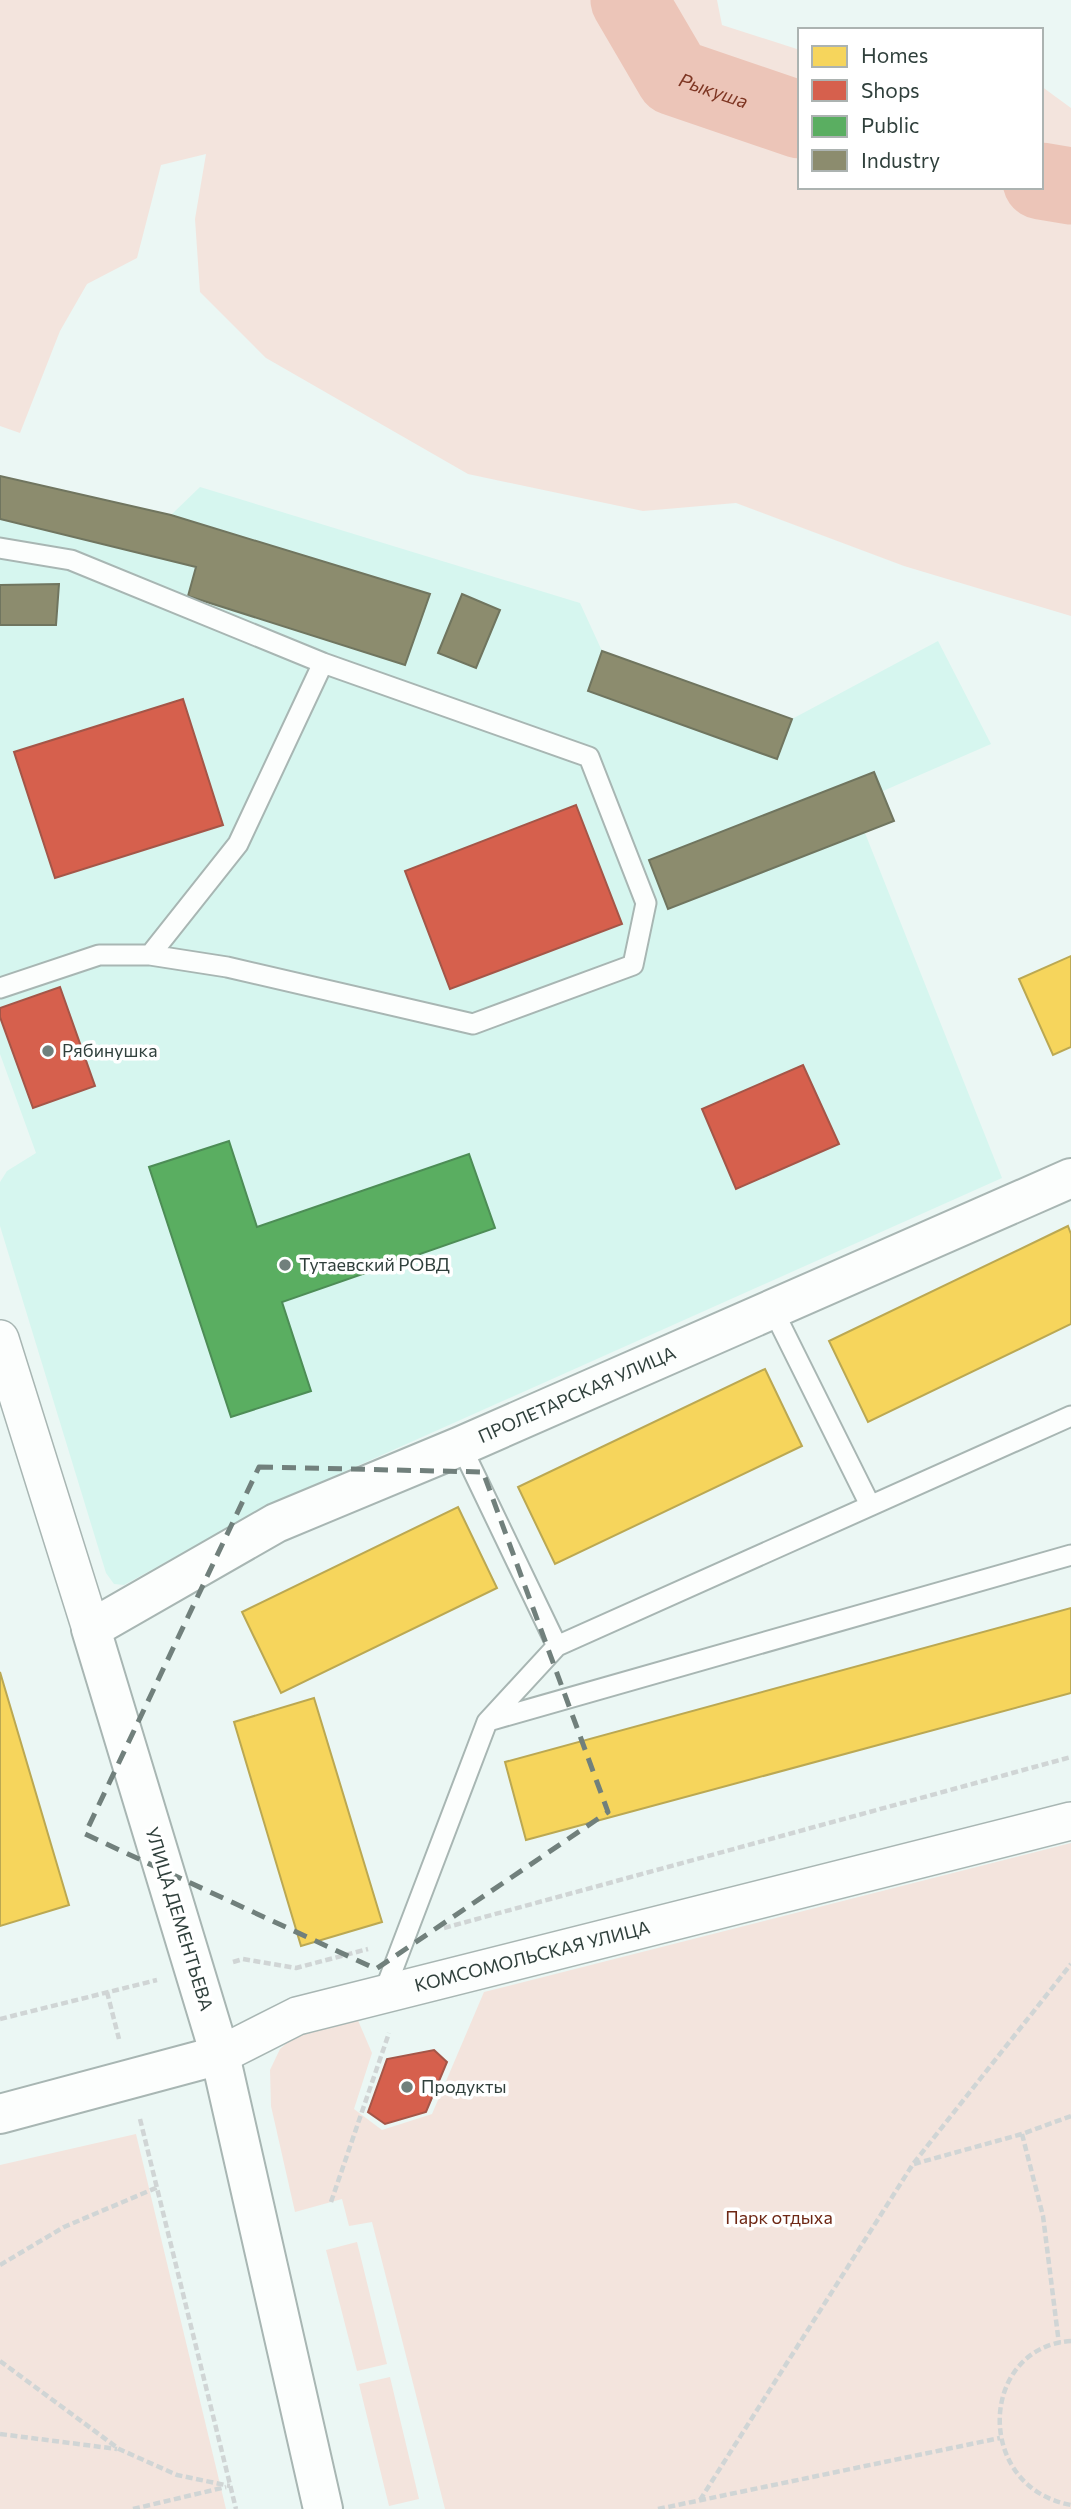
<svg xmlns="http://www.w3.org/2000/svg" width="1071" height="2509" viewBox="0 0 1071 2509" font-family="Commissioner,sans-serif">
<style>
.built{fill:#d6f6ef}
.green{fill:#f3e4dd}
.homes{fill:#f6d55c;stroke:#bba852;stroke-width:2}
.shops{fill:#d6604d;stroke:#a45648;stroke-width:2}
.public{fill:#5aae61;stroke:#4d8d56;stroke-width:2}
.industry{fill:#8c8c6e;stroke:#70755f;stroke-width:2}
.lines{fill:none;stroke-linecap:round;stroke-linejoin:round}
.river{stroke:#ecc5b8;stroke-width:77}
.lane-casing{stroke:#a8b6b3;stroke-width:23}
.street-casing{stroke:#a8b6b3;stroke-width:40}
.secondary-casing{stroke:#a8b6b3;stroke-width:42}
.path{stroke:#d0d5d5;stroke-width:4.5;stroke-dasharray:7 3.5;stroke-linecap:butt}
.lane{stroke:#fcfefd;stroke-width:19}
.street{stroke:#fcfefd;stroke-width:37}
.secondary{stroke:#fcfefd;stroke-width:38}
.marked{fill:none;stroke:#71807c;stroke-width:5;stroke-dasharray:14 9;stroke-linejoin:round}
.poi-dot{fill:#71807c;stroke:#fff;stroke-width:2.5}
.labels{text-anchor:middle;stroke-width:7;stroke-linejoin:round;paint-order:stroke}
.poi-label{font-size:18px;fill:#30403c;stroke:#fff;text-anchor:start}
.street-label{font-size:18px;fill:#30403c;stroke:#fff}
.park-label{font-size:18px;fill:#6e2714;stroke:#fff}
.water-label{font-size:19px;font-style:italic;fill:#7e3623;stroke:#fff}
</style>
<rect width="100%" height="100%" fill="#ebf7f4"/>
<path class="built" d="M0,476L171,515L200,487L580,603L602,651L792,719L938,641L991,744L883,791L894,821L865,833L1002,1178L270,1505L124,1585L114,1584L106,1573L0,1226V1182L7,1171L36,1153L0,1054Z"/>
<path class="green" d="M0,0H717L722,25L800,50V187H1041V86L1071,108V616L904,566L736,503L643,511L468,474L266,358L200,292L195,219L206,154L161,165L137,258L87,284L60,331L20,433L0,426Z
M1071,1843V2509H445L372,2222L349,2226L342,2199L295,2212L271,2106L270,2070L280,2049L295,2036L357,2018L372,2053L354,2109L382,2130L432,2114L484,1992Z
M136,2134L226,2509H0V2165Z
M357,2242L387,2364L357,2371L326,2250Z
M390,2377L419,2499L389,2506L359,2384Z"/>
<path class="homes" d="M1071,956V1047L1053,1055L1019,979Z
M1068,1226L1071,1234V1324L868,1422L829,1341Z
M765,1369L802,1446L555,1564L518,1487Z
M458,1507L497,1588L281,1693L242,1612Z
M1071,1608V1693L526,1840L505,1762Z
M0,1672L69,1905L0,1926Z
M314,1698L382,1922L301,1946L234,1722Z"/>
<path class="shops" d="M183,699L223,825L55,878L14,752Z
M576,805L622,924L450,989L405,871Z
M60,987L95,1086L33,1108L0,1017V1008Z
M803,1065L839,1144L736,1189L702,1109Z
M434,2050L447,2062L426,2112L385,2124L368,2112L387,2059Z"/>
<path class="public" d="M229,1141L257,1227L469,1154L495,1228L282,1302L311,1391L231,1417L149,1167Z"/>
<path class="industry" d="M0,476L171,515L430,594L405,665L188,596L196,567L0,519Z
M59,584L56,625H0V585Z
M462,594L500,610L476,668L438,653Z
M602,651L792,719L777,759L588,691Z
M874,772L894,821L668,909L649,860Z"/>
<g class="lines">
<g class="river">
<path id="s1" d="M629,0L674,77L800,120"/>
<path d="M1041,181L1071,186"/>
</g>
<g class="lane-casing">
<path id="lane" d="M0,548L71,560L323,663L589,757L646,903L633,965L473,1024L227,967L150,955H99L0,988
M150,955L238,844L323,663
M773,1310L870,1505
M461,1446L557,1646
M488,1721L1071,1555
M383,1995L487,1722L557,1646L1071,1416"/>
</g>
<g class="street-casing">
<g id="street">
<path d="M0,1339L91,1629"/>
<path id="s2" d="M220,2055L297,2016L1071,1821"/>
</g>
</g>
<g class="secondary-casing">
<g id="secondary">
<path d="M0,2114L220,2055"/>
<path id="s3" d="M323,2509L220,2055L91,1629L276,1523L461,1446L1071,1178"/>
</g>
</g>
<path class="path" d="M444,1928L1071,1757
M233,1962L243,1959L296,1968L368,1949
M107,1992L119,2039
M0,2019L157,1980
M140,2119L236,2509
M1022,2134L1043,2216L1059,2344
M914,2164L1022,2134L1071,2116
M331,2202L389,2033
M0,2265L64,2227L158,2187
M1071,2341C979,2347 973,2487 1071,2505
M0,2361L119,2449L177,2475L230,2486
M0,2434L117,2449
M700,2500L913,2164L1071,1964
M133,2509L226,2487
M658,2509L1000,2438"/>
<use href="#lane" class="lane"/>
<use href="#street" class="street"/>
<use href="#secondary" class="secondary"/>
</g>
<path class="marked" d="M259,1467L483,1472L608,1812L376,1969L85,1834Z"/>
<g class="poi-dot">
<circle cx="48" cy="1051" r="7"/>
<circle cx="285" cy="1265" r="7"/>
<circle cx="407" cy="2087" r="7"/>
</g>
<g class="labels">
<g class="poi-label">
<text x="62" y="1057">Рябинушка</text>
<text x="299" y="1271">Тутаевский РОВД</text>
<text x="421" y="2093">Продукты</text>
</g>
<g class="street-label">
<text dy="6" stroke="none"><textPath href="#s3" startOffset="1451">ПРОЛЕТАРСКАЯ УЛИЦА</textPath></text>
<text transform="translate(179 1919) rotate(73)" y="6">УЛИЦА ДЕМЕНТЬЕВА</text>
<text dy="6" stroke="none"><textPath href="#s2" startOffset="329">КОМСОМОЛЬСКАЯ УЛИЦА</textPath></text>
</g>
<g class="park-label">
<text x="779" y="2224">Парк отдыха</text>
</g>
<g class="water-label">
<text dy="7" stroke="none"><textPath href="#s1" startOffset="131">Рыкуша</textPath></text>
</g>
</g>
<rect x="798" y="28" width="245" height="161" fill="#ffffff" stroke="#acb3b1" stroke-width="2"/>
<rect x="812" y="46" width="35" height="21" fill="#f6d55c" stroke="#acb3b1" stroke-width="2"/>
<text x="861" y="63" font-size="21" fill="#30403c">Homes</text>
<rect x="812" y="80" width="35" height="21" fill="#d6604d" stroke="#acb3b1" stroke-width="2"/>
<text x="861" y="98" font-size="21" fill="#30403c">Shops</text>
<rect x="812" y="116" width="35" height="21" fill="#5aae61" stroke="#acb3b1" stroke-width="2"/>
<text x="861" y="133" font-size="21" fill="#30403c">Public</text>
<rect x="812" y="150" width="35" height="21" fill="#8c8c6e" stroke="#acb3b1" stroke-width="2"/>
<text x="861" y="168" font-size="21" fill="#30403c">Industry</text>
</svg>
